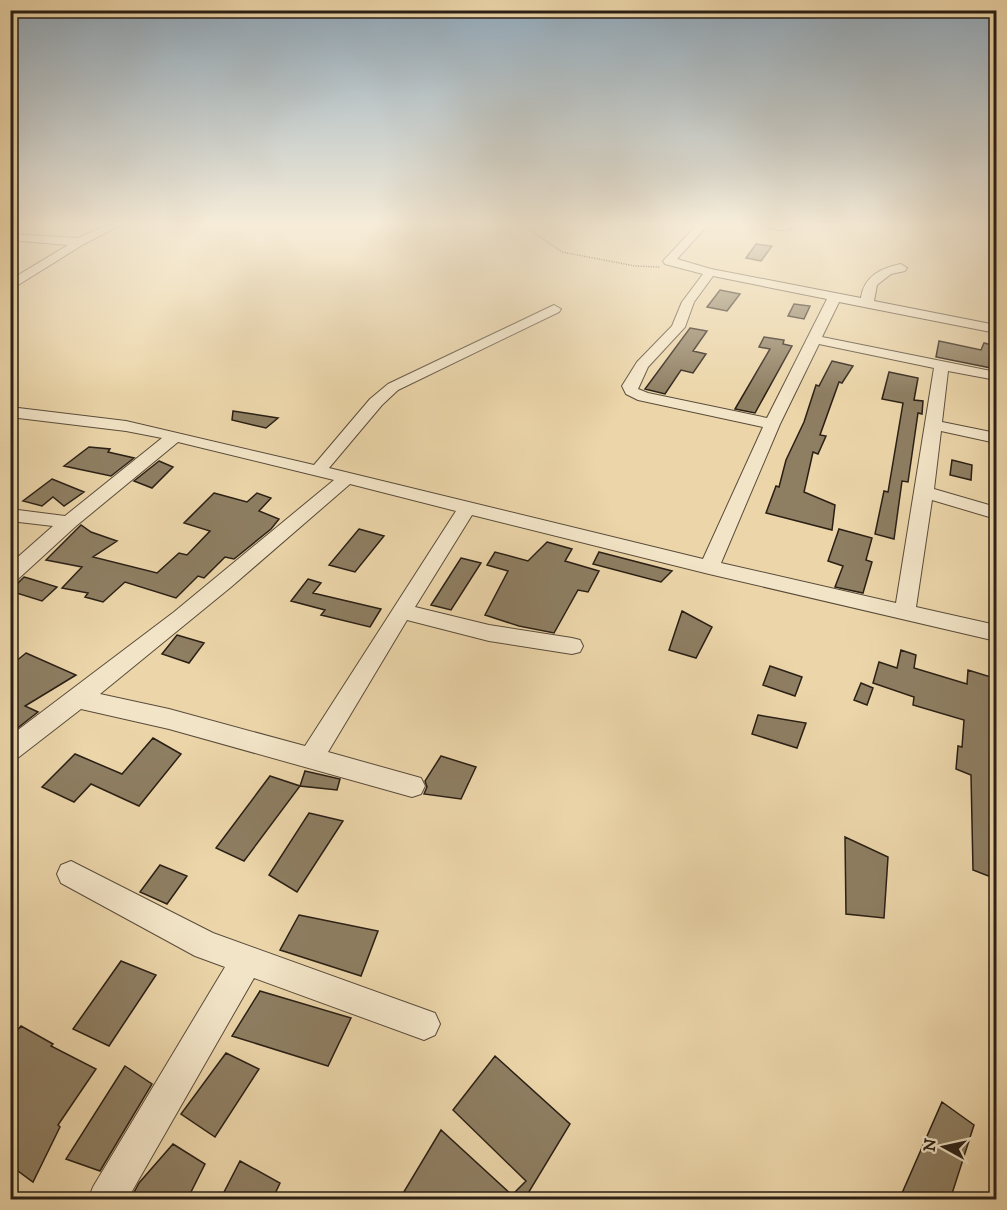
<svg xmlns="http://www.w3.org/2000/svg" width="1007" height="1210" viewBox="0 0 1007 1210" font-family="'IM FELL DW Pica',serif">
<style>
.building{fill:#8e7e62;stroke:#2a1f15;stroke-width:1.5}
.lines{fill:none;stroke-linecap:round;stroke-linejoin:round}
.minor-casing{stroke:#5a4c3a;stroke-width:2}
.path{stroke:#2a1f15;stroke-width:1.5;stroke-dasharray:1 1.5;stroke-linecap:butt}
.minor{fill:#f2e4c7;fill-rule:evenodd}
</style>
<rect width="100%" height="100%" fill="#ebd5a9"/>
<filter id="stains"><feTurbulence type="fractalNoise" baseFrequency=".00333" numOctaves="4"/><feColorMatrix values="0 0 0 0 .2 0 0 0 0 .09 0 0 0 0 .02 0 0 0 .5 -.17"/></filter>
<radialGradient id="worn" r=".72"><stop offset=".6" stop-color="#630" stop-opacity="0"/><stop offset="1" stop-color="#630" stop-opacity=".3"/></radialGradient>
<path class="building" d="M756,244L772,246L761,261L746,258Z
M720,290L740,294L727,311L707,307Z
M794,304L810,306L804,319L788,316Z
M690,328L707,331L693,351L706,354L693,373L681,370L665,394L645,389Z
M764,337L784,340L783,344L792,346L755,413L735,409L770,349L759,347Z
M939,341L981,350L984,343L996,346V369L936,357Z
M832,361L853,366L842,383L839,382L820,435L826,436L818,454L813,452L804,492L835,505L832,530L766,513L776,486L779,487L786,460L804,422L816,385L819,386Z
M889,372L918,378L914,400L923,401L922,414L918,413L908,482L902,481L894,539L875,534L884,491L888,492L903,403L882,399Z
M233,411L278,418L266,428L232,420Z
M89,447L110,449L108,452L134,458L111,476L64,466Z
M952,460L972,465L971,480L950,475Z
M159,461L173,467L152,488L134,481Z
M52,479L84,492L64,506L53,497L42,506L23,501Z
M214,493L247,502L257,493L271,498L259,511L279,519L271,529L234,559L225,557L204,578L198,576L176,598L125,582L103,602L85,597L88,593L62,588L82,567L46,560L81,525L91,532L117,541L93,557L157,573L179,553L187,555L210,531L184,523Z
M359,529L384,536L355,572L329,565Z
M839,529L872,538L866,560L872,562L863,593L835,587L843,566L828,561Z
M547,542L572,549L565,561L599,571L588,592L578,590L554,633L519,626L485,615L508,571L487,565L495,552L528,561Z
M599,552L672,571L661,582L593,564Z
M461,558L481,563L451,610L431,605Z
M24,577L31,579L57,587L42,601L10,591Z
M308,579L321,583L313,593L381,609L370,627L321,615L325,610L291,601Z
M682,611L712,627L696,658L669,650Z
M177,635L204,643L189,663L162,654Z
M901,650L916,655L914,668L967,684L968,670L994,678L991,700L996,702V879L973,870L971,775L956,769L958,746L962,747L964,720L913,705L914,697L873,683L879,662L897,668Z
M26,653L76,675L25,706L38,712L15,730L10,727V666Z
M770,666L802,677L795,696L763,685Z
M861,683L873,688L867,705L854,700Z
M758,715L806,723L797,748L752,734Z
M153,738L181,754L139,806L91,784L74,802L42,787L75,754L122,774Z
M441,756L476,767L461,799L424,794L427,787L425,781Z
M305,771L340,779L337,790L300,786Z
M270,776L300,786L244,861L216,848Z
M309,813L343,821L297,892L269,875Z
M845,837L888,857L884,918L846,914Z
M160,865L187,876L167,904L140,892Z
M299,915L378,931L361,976L280,950Z
M121,961L156,975L109,1046L73,1029Z
M260,991L351,1018L328,1066L232,1036Z
M21,1026L53,1044L51,1046L96,1069L58,1125L60,1127L33,1182L10,1165V1039Z
M226,1053L259,1069L215,1137L181,1114Z
M495,1056L570,1124L524,1200H399L441,1130L512,1195L526,1181L453,1110Z
M125,1066L152,1084L100,1171L66,1159Z
M942,1102L974,1125L950,1200H899Z
M173,1144L205,1164L187,1200H130L139,1183Z
M240,1161L280,1183L272,1200H220Z"/>
<g class="lines">
<g class="minor-casing">
<path id="minor" d="M107,225H121L84,244L10,290V280L68,245L10,240V234L78,238Z
M697,225H708L677,259L711,269L861,298C864,276 881,268 901,264L907,268L905,271L891,274L877,285L874,301L996,325V333L839,302L822,337L996,372V380L948,371L942,422L996,433V443L941,431L934,489L996,507V519L932,500L916,607L996,625V641L709,574L472,515L415,607L489,625L572,638L580,640L583,646L580,652L572,654L489,641L407,620L328,752L421,778L425,786L421,794L412,797L169,729L81,709L19,757L10,760V736L174,612L334,480L178,442L76,526L17,580L10,582V564L53,526L10,521V509L65,516L162,438L126,431L10,417V407L126,421L314,465L370,399L388,384L554,305L561,309L559,312L398,390L382,405L329,468L703,559L763,427L638,400L626,394L622,386L637,362L672,326L682,302L703,274L665,264L663,261ZM713,276L827,299L767,418L648,393L638,389L648,367L685,327L694,302ZM819,344L934,368L896,603L721,563L780,424ZM350,484L456,511L305,746L169,709L100,694L231,587Z
M764,225H792L793,227C787,232 770,230 764,225Z
M71,861L213,933L435,1013L440,1024L435,1035L424,1040L254,978L127,1200H88L93,1187L225,967L195,956L61,883L57,874L61,865Z"/>
</g>
<path class="path" d="M523,225L562,252L635,266L660,267"/>
<use href="#minor" class="minor"/>
</g>
<linearGradient id="sky" x2="0" y2="1"><stop stop-color="#8fa8bb"/><stop offset="0.57" stop-color="#f6ecd8"/><stop offset="1" stop-color="#f6ecd8" stop-opacity="0"/></linearGradient>
<rect width="1007" height="394" fill="url(#sky)"/>
<rect width="1007" height="1210" fill="none" stroke="#ebd5a9" stroke-width="36"/>
<rect x="12" y="12" width="983" height="1186" fill="none" stroke="#2a1f15" stroke-width="3"/>
<rect x="18" y="18" width="971" height="1174" fill="none" stroke="#2a1f15" stroke-width="1.5"/>
<g transform="translate(944 1147) rotate(278)" stroke="#f2e4c7" stroke-width="4.5" paint-order="stroke">
<path d="M0-4.5L10 22L0 15L-10 22Z" fill="#2a1f15"/>
<text y="-9" font-size="16" font-weight="bold" text-anchor="middle" fill="#2a1f15">N</text>
</g>
<rect width="100%" height="100%" filter="url(#stains)"/>
<rect width="100%" height="100%" fill="url(#worn)"/>
</svg>
